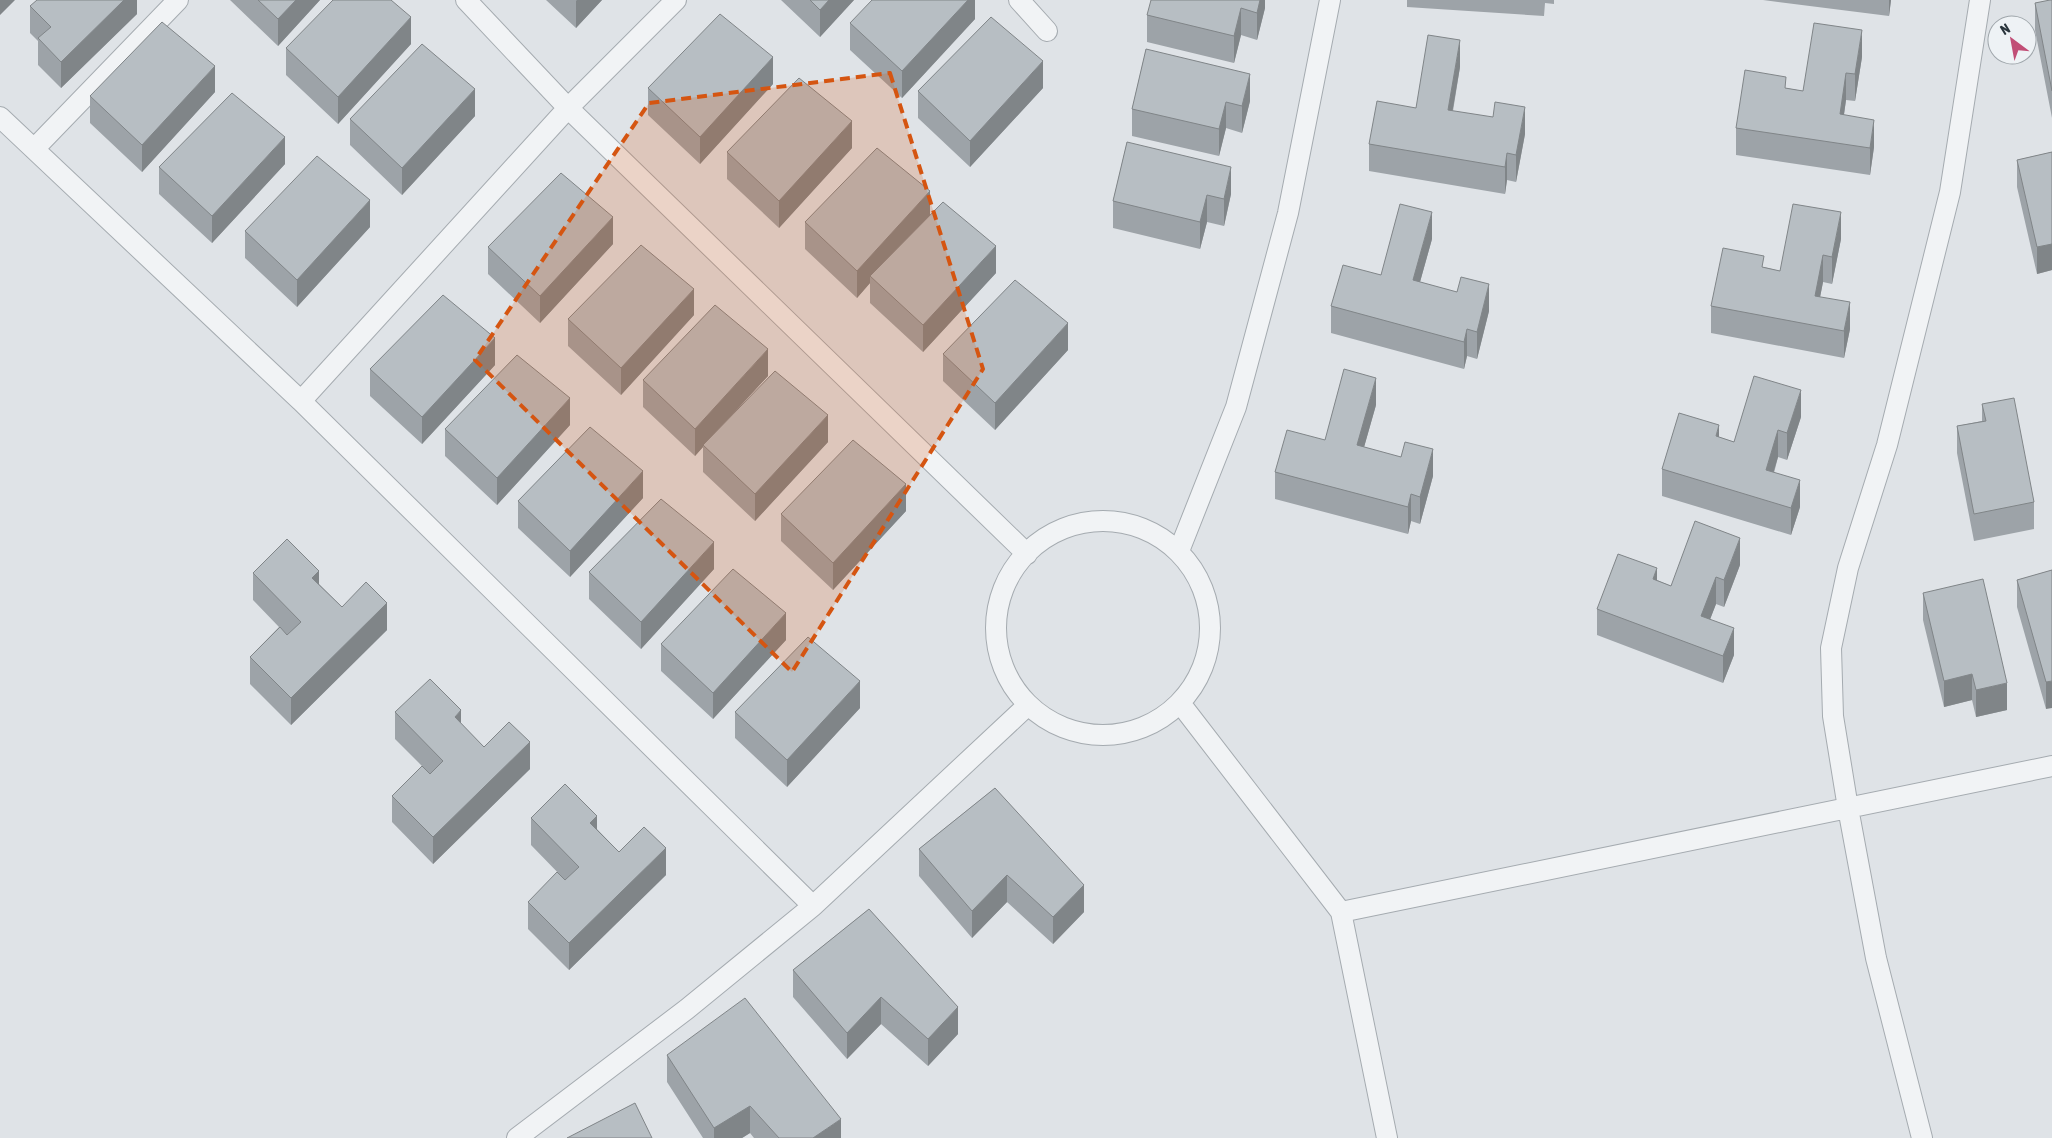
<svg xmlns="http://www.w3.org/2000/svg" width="2052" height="1138" viewBox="0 0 2052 1138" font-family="'Asap Condensed',sans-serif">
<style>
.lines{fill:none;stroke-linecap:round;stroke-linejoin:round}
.service-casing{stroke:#a5abb0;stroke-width:22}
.service{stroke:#f1f3f5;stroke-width:20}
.wall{fill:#9da3a8}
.shaded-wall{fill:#808588}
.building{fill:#b7bec3;stroke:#808588}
.marked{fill:#d55511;fill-opacity:0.2;stroke:#d55511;stroke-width:4;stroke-dasharray:10 6;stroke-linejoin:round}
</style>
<rect width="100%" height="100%" fill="#dfe3e7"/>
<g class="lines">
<g class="service-casing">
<path id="service" d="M466,0L568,108L1027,554
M676,0L568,108L301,401L813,906L1028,705
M1019,0L1047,31
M0,117L301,401
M34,149L178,0
M996 628a107 107 0 1 1 214 0a107 107 0 1 1-214 0Z
M1179,551L1236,407L1288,213L1330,0
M1180,703L1341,912L1387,1138
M1341,912L2052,766
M517,1138L687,1009L813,906
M1922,1138L1876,958L1848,808L1833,716L1831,648L1848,568L1887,445L1950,192L1980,0"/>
</g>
<use href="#service" class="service"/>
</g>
<path class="wall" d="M137,0V14L61,88L38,65V41L30,33V6Z
M230,0H320L278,46Z
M546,0H602L576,28Z
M781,0H854L820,37Z
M975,0V19L902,98L850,50V23Z
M1265,0V8L1257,40L1241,35L1234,63L1147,42V15Z
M1407,0H1554V4L1545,3L1544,16L1407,7Z
M1763,0H1891L1889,16Z
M2052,0V118L2035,30V3Z
M411,44L338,124L286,75V48Z
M1146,49L1250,101L1242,133L1226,128L1219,156L1132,136V109Z
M1862,57L1855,101L1846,100L1844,115L1874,147L1870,175L1736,155V128L1786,88L1803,91Z
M1460,67L1453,111L1525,134L1516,182L1507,180L1505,194L1369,171V144L1416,108Z
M773,84L700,164L648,115V88Z
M1043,88L970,167L918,118V91Z
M215,92L142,172L90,123V96Z
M475,116L402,195L350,145V119Z
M1127,142L1231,194L1224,226L1207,222L1200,249L1113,228V201Z
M852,148L779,228L727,179V152Z
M2052,152V270L2037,274L2017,187V160Z
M285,164L212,243L159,194V167Z
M930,216L996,273L923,352L870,303V283L857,298L805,249V222Z
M370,227L297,307L245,258V231Z
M1432,239L1420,282L1489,311L1477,359L1467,356L1464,369L1331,333V306L1381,275Z
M1841,239L1832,284L1823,282L1820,297L1850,329L1844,358L1711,333V306L1764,267L1780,271Z
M613,244L540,323L488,274V247Z
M694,315L621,395L568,346V319Z
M1068,350L995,430L943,381V354Z
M495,365L422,444L370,396V369Z
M768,376L732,415L828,442L755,521L703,472V447L695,456L643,407V380Z
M1982,404L2034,502V529L1974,541L1957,453V426L1982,421Z
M1376,405L1364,447L1433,476L1420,524L1411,521L1408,534L1275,499V472L1325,440Z
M1801,417L1787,460L1778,457L1774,473L1800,507L1791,535L1662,496V469L1719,437L1734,442Z
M570,425L497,505L445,456V429Z
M643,498L570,577L518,528V501Z
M906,511L833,590L781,541V514Z
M1740,565L1724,607L1716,604L1710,619L1734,655L1723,683L1597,635V609L1657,580L1671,586Z
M714,569L641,649L589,599V572Z
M2052,570L2046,709L2017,607V580Z
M253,573L319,584L342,607L387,630L291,725L250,684V657L279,627L253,600Z
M1923,593L2007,710L1976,717L1972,700L1944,707L1923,620Z
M786,640L713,719L661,671V644Z
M860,708L787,787L735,738V712Z
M395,712L461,724L484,747L530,769L433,864L392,822V796L430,774L395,739Z
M995,788L1084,912L1053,944L1007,902L972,938L919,876V849Z
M531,818L597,829L619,852L666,875L569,970L528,929V902L565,880L531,845Z
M869,909L958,1034L928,1066L881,1024L847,1059L793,997V970Z
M667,1055L841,1138H754L750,1133L742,1138H703L667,1082Z"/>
<path class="shaded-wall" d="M0,0H15L0,15Z
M124,0H137V14L61,88V62Z
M296,0H320L278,46V19Z
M577,0H602L576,28V1Z
M829,0H854L820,37V10Z
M968,0H975V19L902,98V71Z
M1260,0H1265V8L1257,40V13Z
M1889,0H1891L1889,16Z
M1241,8V35L1234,63V36Z
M411,17V44L338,124V97Z
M1862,30V57L1855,101V74Z
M1460,40V67L1448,137V110Z
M773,57V84L700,164V137Z
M1043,61V88L970,167V141Z
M215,66V92L142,172V145Z
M1846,73V100L1840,141V114Z
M1250,74V101L1242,133V106Z
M475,89V116L402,195V168Z
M1226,102V128L1219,156V129Z
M1525,107V134L1516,182V155Z
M1874,120V147L1870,175V148Z
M852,121V148L779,228V201Z
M285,137V164L212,243V216Z
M1507,153V180L1505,194V167Z
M1231,167V194L1224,226V199Z
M930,191V218L870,276V283L857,298V271Z
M1207,195V222L1200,249V222Z
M370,200V227L297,307V280Z
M1432,212V239L1413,307V280Z
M1841,212V239L1832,284V257Z
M613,217V244L540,323V296Z
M2052,244V270L2037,274V247Z
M996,246V273L923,352V325Z
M1823,255V282L1815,323V296Z
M1489,284V311L1477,359V332Z
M694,289V315L621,395V368Z
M1850,302V329L1844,358V331Z
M1068,323V350L995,430V403Z
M1467,329V356L1464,369V342Z
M495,338V365L422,444V417Z
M768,349V376L703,446V445V447L695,456V429Z
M1376,378V405L1357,472V445Z
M1801,390V417L1787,460V433Z
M570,398V425L497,505V478Z
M828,415V442L755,521V494Z
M1719,425V452L1716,436Z
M1778,430V457L1766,497V470Z
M1433,449V476L1420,524V497Z
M643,471V498L570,577V551Z
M1800,480V507L1791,535V508Z
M906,484V511L833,590V563Z
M1411,494V521L1408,534V507Z
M1740,538V565L1724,607V580Z
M714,542V569L641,649V622Z
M1657,568V595L1653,579Z
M319,571V598L312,578Z
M1716,577V604L1701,643V616Z
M387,603V630L291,725V698Z
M786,613V640L713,719V693Z
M1734,628V655L1723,683V656Z
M1972,674V700L1944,707V681Z
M860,681V708L787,787V760Z
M2052,681V708L2046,709V682Z
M2007,683V710L1976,717V690Z
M461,710V737L455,717Z
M530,742V769L433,864V837Z
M597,816V843L590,823Z
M666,848V875L569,970V943Z
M1007,875V902L972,938V911Z
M1084,885V912L1053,944V917Z
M881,997V1024L847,1059V1033Z
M958,1007V1034L928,1066V1039Z
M750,1106V1133L742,1138H714V1128Z
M841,1119V1138H813Z"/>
<path class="building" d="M37,0H124L61,62L38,38L51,27L30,6Z
M258,0H296L278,19Z
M333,0H391L411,17L338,97L286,48Z
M810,0H829L820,10Z
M872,0H968L902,71L850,23Z
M1151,0H1260L1257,13L1241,8L1234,36L1147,15Z
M2050,0H2052V91L2035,3Z
M720,14L773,57L700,137L648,88Z
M991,17L1043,61L970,141L918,91Z
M162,22L215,66L142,145L90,96Z
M1814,23L1862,30L1855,74L1846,73L1840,114L1874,120L1870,148L1736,128L1745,70L1786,77L1785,88L1803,91Z
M1428,35L1460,40L1448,110L1493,117L1495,102L1525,107L1516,155L1507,153L1505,167L1369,144L1377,101L1416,108Z
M422,44L475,89L402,168L350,119Z
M1146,49L1250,74L1242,106L1226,102L1219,129L1132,109Z
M799,78L852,121L779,201L727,152Z
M232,93L285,137L212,216L159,167Z
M1127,142L1231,167L1224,199L1207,195L1200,222L1113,201Z
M877,148L930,191L857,271L805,222Z
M2052,152V244L2037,247L2017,160Z
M317,156L370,200L297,280L245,231Z
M561,173L613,217L540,296L488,247Z
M943,202L996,246L923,325L870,276Z
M1400,204L1432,212L1413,280L1457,292L1461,277L1489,284L1477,332L1467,329L1464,342L1331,306L1343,265L1381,275Z
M1793,204L1841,212L1832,257L1823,255L1815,296L1850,302L1844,331L1711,306L1723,248L1764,256L1762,267L1780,271Z
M641,245L694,289L621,368L568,319Z
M1015,280L1068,323L995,403L943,354Z
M443,295L495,338L422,417L370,369Z
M715,305L768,349L695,429L643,380Z
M517,355L570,398L497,478L445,429Z
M1344,369L1376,378L1357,445L1401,457L1405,442L1433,449L1420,497L1411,494L1408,507L1275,472L1287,430L1325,440Z
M775,371L828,415L755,494L703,445Z
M1754,376L1801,390L1787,433L1778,430L1766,470L1800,480L1791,508L1662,469L1679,413L1719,425L1716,436L1734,442Z
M2014,398L2034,502L1974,514L1957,426L1986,421L1982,404Z
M590,427L643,471L570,551L518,501Z
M853,440L906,484L833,563L781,514Z
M661,499L714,542L641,622L589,572Z
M1695,521L1740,538L1724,580L1716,577L1701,616L1734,628L1723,656L1597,609L1618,554L1657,568L1653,579L1671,586Z
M287,539L319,571L312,578L342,607L366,582L387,603L291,698L250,657L280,627L287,635L301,622L253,573Z
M733,569L786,613L713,693L661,644Z
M2052,570V681L2046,682L2017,580Z
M1983,579L2007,683L1976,690L1972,674L1944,681L1923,593Z
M808,637L860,681L787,760L735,712Z
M430,679L461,710L455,717L484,747L509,722L530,742L433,837L392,796L422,766L430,774L443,761L395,712Z
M565,784L597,816L590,823L619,852L644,827L666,848L569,943L528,902L557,872L565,880L579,867L531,818Z
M995,788L1084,885L1053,917L1007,875L972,911L919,849Z
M869,909L958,1007L928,1039L881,997L847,1033L793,970Z
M745,998L841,1119L813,1138H779L750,1106L714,1128L667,1055Z
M635,1103L652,1138H567Z"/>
<path class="marked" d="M890,73L983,369L792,672L475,360L649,103Z"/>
<g transform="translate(2012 40) rotate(328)"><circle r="24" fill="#eef2f5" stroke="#9fa6ab"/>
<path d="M0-4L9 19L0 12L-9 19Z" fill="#c14e76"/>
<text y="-8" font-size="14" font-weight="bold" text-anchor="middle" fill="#29343c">N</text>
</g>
</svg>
